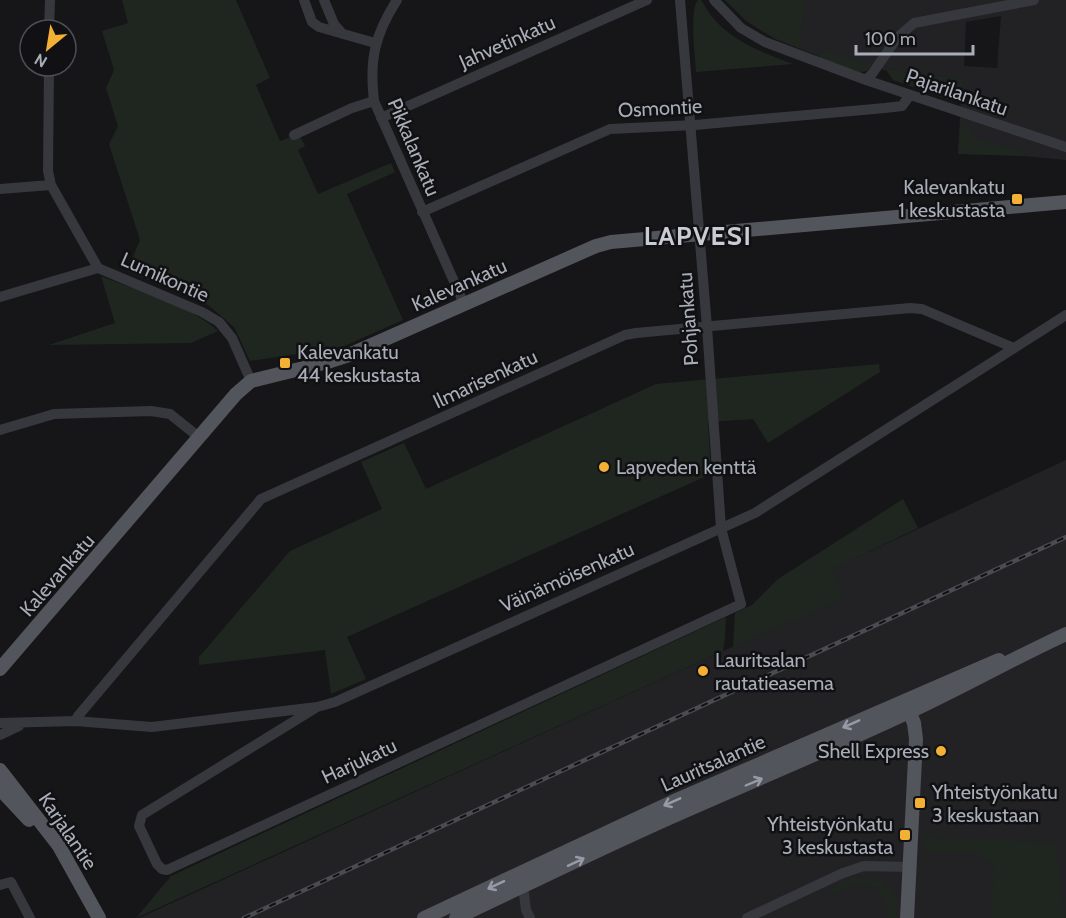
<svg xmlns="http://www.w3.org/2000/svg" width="1066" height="918" viewBox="0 0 1066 918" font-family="Cabin,sans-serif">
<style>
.built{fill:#222225;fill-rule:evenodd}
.green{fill:#1e261f}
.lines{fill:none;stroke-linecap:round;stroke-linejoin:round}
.minor{stroke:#37383d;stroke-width:10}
.major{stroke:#53555c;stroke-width:14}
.rail-casing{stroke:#4a4c52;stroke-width:4.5}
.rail{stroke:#111113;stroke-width:2;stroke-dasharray:7;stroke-linecap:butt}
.oneway{stroke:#979ba6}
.poi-dot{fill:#f2b134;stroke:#111113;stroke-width:2}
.labels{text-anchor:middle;stroke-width:5;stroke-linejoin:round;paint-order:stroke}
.street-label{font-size:20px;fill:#a8adb8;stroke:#111113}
.poi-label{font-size:20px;fill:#a8adb8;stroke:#111113;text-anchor:start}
.district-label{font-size:26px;font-weight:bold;letter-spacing:1.5px;fill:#c9ccd4;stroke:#111113}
</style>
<rect width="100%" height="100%" fill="#161618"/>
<path class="built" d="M725,0H1066V160L1023,156L958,154L962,79L912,75L890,68L887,71L872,65L867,71L859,72L775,39L746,21ZM1001,16L997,68L964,66L966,22Z
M1066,460V918H139L723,651L842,599L832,569Z"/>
<path class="green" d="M122,0H236L270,78L256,85L280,141L299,134L305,146L298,150L318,194L391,163L395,172L347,194L403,320L342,347L250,361L234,327L208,305L127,271L140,240L109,144L118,126L106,88L114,70L102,31L128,23Z
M698,0H701C705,6 709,14 715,20C734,42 766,54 793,64L696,72C695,57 689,10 698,0Z
M725,0H806L799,48C766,36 749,24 725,0Z
M822,51L872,65L867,71L859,72L819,58Z
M890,68L912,75L963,78L962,104L893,80L887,71Z
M961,121L969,128L975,138L1024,152L1023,156L958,154Z
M101,276C135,290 192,306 218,331L191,343L49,345L115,323Z
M879,364L880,372L768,443L753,419L708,422L711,474L347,637L366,679L331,694L325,650L199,665V657L290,551L382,509L361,462L404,443L426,489L656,384Z
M903,499L918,528L833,569L843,599L733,647L735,613L752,605L778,579Z
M726,617L725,639L723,651L136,918L171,876Z
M924,837L1055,843L1065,918H992L993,865L978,854L923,851Z
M852,877L883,881L897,899L896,918H887L888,907L878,888L860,883L831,895L833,887Z"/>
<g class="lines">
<path class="minor" d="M304,0L312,22L319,27L375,43
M324,0L334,24L341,32
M397,0C375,34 369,60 374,101L464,304
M714,0L741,28L765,42L866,80L1066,147
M49,30L50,0
M49,66L48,171L51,185L98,268L202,312L219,322L232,338L251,381
M866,80L872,74L897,38L914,23L1034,0
M381,118L647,0
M294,135L352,108L374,101
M0,189L51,185
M422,212L610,129L695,125L885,108L902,106L910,95
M0,297L98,268
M0,430L54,414L151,411L170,414L200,438
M317,707L142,815L139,826L157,864L162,869L167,870L741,604L721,528L707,327L680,0
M75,721L78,716L261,499L625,335L636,333L910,308L922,309L1014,348
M0,723L75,721L152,727L317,707L335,702L755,513L1066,315
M0,735L19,726
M0,885L11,882L30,918
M523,886L526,910L530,918
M747,918L843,873L864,866L910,867"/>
<path class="major" d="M0,669L236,394L251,381L324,363L349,355L596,246L611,242L1066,202
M907,706L914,723L916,739L907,918
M0,770L59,846L99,918
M0,789L29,820
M424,918L672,802L999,660
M456,918C530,883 603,847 678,814C755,780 832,748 907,713C961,688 1012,659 1066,634"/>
<g class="rail-casing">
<path id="rail" d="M244,918L1066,537"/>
</g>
<use href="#rail" class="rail"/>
</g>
<defs><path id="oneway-shaft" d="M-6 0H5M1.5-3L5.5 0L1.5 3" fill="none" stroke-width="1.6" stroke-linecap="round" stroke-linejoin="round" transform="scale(1.5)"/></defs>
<g class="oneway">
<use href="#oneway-shaft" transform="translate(851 724) rotate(156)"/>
<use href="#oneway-shaft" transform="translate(754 782) rotate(-23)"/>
<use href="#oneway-shaft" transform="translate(672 802) rotate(156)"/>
<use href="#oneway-shaft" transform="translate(576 862) rotate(-25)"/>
<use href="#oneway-shaft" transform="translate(496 885) rotate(155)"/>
</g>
<g class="poi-dot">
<rect x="1011" y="193" width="12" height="12" rx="3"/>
<rect x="279" y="357" width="12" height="12" rx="3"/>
<circle cx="604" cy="467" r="6"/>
<circle cx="703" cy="671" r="6"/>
<circle cx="941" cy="751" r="6"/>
<rect x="914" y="797" width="12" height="12" rx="3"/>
<rect x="899" y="829" width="12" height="12" rx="3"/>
</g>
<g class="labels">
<g class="street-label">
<text transform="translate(507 42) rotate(-24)" y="7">Jahvetinkatu</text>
<text transform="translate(957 92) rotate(19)" y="7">Pajarilankatu</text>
<text transform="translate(660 108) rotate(-3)" y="7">Osmontie</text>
<text transform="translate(414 147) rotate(67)" y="7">Pikkalankatu</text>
<text transform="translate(165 277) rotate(24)" y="7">Lumikontie</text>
<text transform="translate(459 285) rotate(-24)" y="7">Kalevankatu</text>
<text transform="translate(688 319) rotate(-94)" y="7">Pohjankatu</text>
<text transform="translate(485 379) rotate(-25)" y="7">Ilmarisenkatu</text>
<text transform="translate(57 575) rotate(-49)" y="7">Kalevankatu</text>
<text transform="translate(567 577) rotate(-24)" y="7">Väinämöisenkatu</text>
<text transform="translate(359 761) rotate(-25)" y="7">Harjukatu</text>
<text transform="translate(713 763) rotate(-24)" y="7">Lauritsalantie</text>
<text transform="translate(68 831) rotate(56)" y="7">Karjalantie</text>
</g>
<g class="poi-label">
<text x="1005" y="194" text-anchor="end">Kalevankatu<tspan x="1005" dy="23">1 keskustasta</tspan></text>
<text x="297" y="359">Kalevankatu<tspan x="297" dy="23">44 keskustasta</tspan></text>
<text x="616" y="474">Lapveden kenttä</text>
<text x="715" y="667">Lauritsalan<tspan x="715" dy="23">rautatieasema</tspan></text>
<text x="929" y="758" text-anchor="end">Shell Express</text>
<text x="932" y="799">Yhteistyönkatu<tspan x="932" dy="23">3 keskustaan</tspan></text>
<text x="893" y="831" text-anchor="end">Yhteistyönkatu<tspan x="893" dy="23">3 keskustasta</tspan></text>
</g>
<g class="district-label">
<text x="698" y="245">LAPVESI</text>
</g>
</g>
<g transform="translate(48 48) rotate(210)"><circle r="28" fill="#111113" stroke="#4d4f55" stroke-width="1.5"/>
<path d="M0-4.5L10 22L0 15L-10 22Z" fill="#f2b134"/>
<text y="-9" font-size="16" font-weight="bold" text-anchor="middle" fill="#a8adb8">N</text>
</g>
<path d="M856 45v9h117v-9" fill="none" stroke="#a8adb8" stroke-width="3"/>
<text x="865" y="45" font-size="18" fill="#a8adb8" stroke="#111113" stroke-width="4.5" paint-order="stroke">100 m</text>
</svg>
